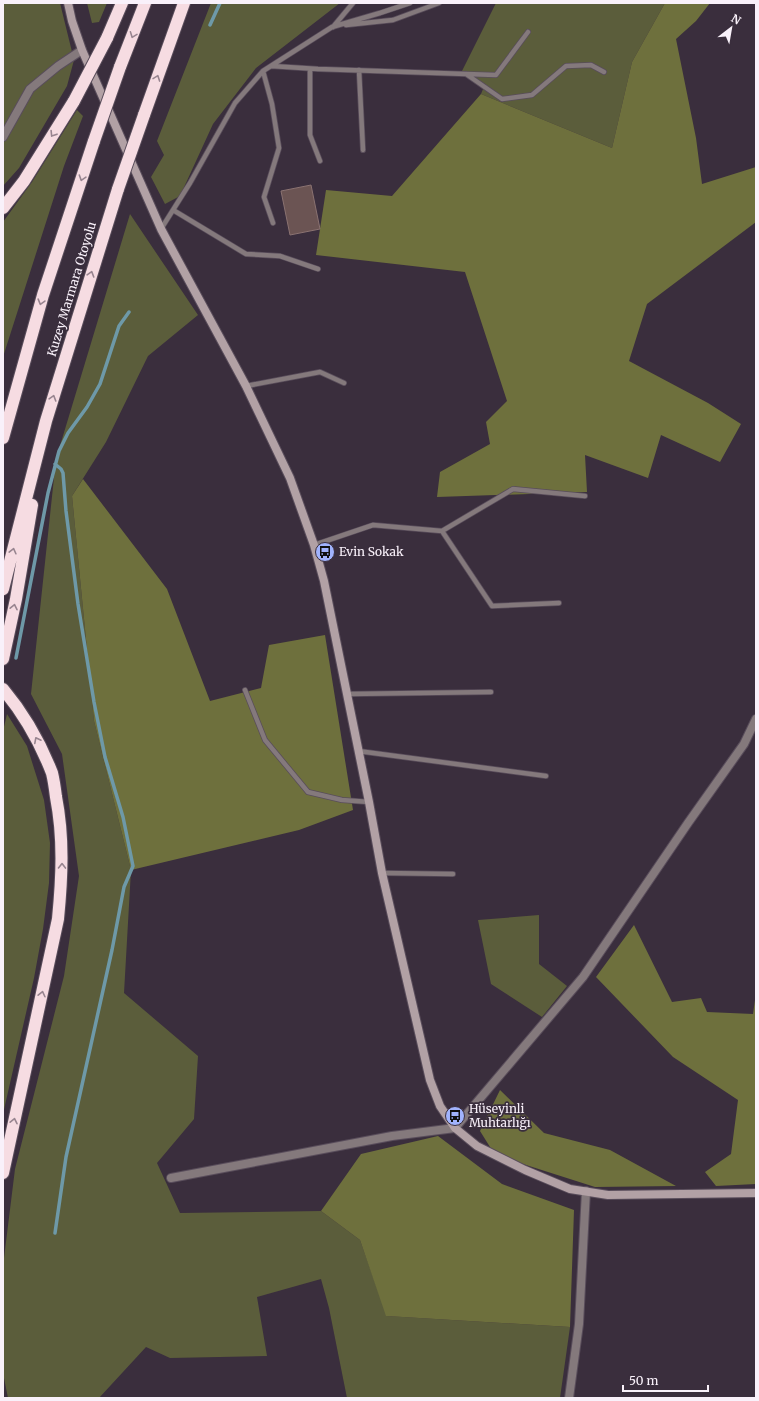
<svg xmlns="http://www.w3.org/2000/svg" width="759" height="1401" viewBox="0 0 759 1401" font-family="Merriweather,serif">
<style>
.green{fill:#5b5d3b}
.forest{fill:#6e703d}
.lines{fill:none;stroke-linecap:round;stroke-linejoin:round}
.stream{stroke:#6e99a8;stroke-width:3.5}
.building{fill:#6b5453;stroke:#8a7271}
.lane-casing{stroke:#594d5b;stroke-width:6}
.street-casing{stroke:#594d5b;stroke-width:10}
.secondary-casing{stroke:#594d5b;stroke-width:10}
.highway-casing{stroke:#594d5b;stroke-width:14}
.lane{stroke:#84797c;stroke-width:4.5}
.street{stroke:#84797c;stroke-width:8}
.secondary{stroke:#b2a1a5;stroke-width:8}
.highway{stroke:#f6dce2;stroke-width:12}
.highway-bridge-casing{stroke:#594d5b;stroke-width:14;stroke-linecap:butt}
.highway-bridge{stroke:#f6dce2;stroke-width:12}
.oneway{stroke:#988590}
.labels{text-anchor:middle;stroke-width:3.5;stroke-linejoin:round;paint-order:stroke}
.street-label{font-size:12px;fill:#f9f1fa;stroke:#3a2e3d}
.poi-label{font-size:12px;fill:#f9f1fa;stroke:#3a2e3d;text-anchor:start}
</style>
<rect width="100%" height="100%" fill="#3a2e3d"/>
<path class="green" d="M3,3H60L74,60L67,86L19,168L3,186Z
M87,3H107L99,22L92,23Z
M211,3H340L256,68L213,124L180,196L165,204L151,177L164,155L157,141Z
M496,3H665L632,62L612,148L481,94L485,84L462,71Z
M77,110L83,116L64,166L3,357V222L32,182Z
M130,214L198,315L148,356L106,442L72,496L94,721L131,870L124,993L198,1056L194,1119L157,1163L180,1213L321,1211L360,1240L387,1316L570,1327L560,1398H347L329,1308L321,1279L257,1297L267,1356L170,1358L146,1347L99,1398H8L3,1373V1266L15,1169L64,976L79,876L62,754L31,694L56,459Z
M7,714L27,746L32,762L44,800L50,843L49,883L43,929L34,978L3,1114V731Z
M539,915V964L567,986L542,1017L491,984L478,920Z"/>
<path class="forest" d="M665,3H710L696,21L676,39L696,138L702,184L756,167V222L647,304L629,361L708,403L741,424L720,462L661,435L648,478L585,455L587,492L437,497L440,472L490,444L486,422L507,401L465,272L316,255L326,190L392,196L481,94L612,148L632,62Z
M83,479L167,589L210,701L261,688L269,645L325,635L353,810L299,830L131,870L94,721L72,496Z
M634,925L672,1002L701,998L707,1012L753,1014L756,993V1184L716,1186L705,1172L731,1154L738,1100L673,1057L596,977Z
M500,1090L544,1133L610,1150L676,1186L595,1187L495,1155L480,1131Z
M438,1136L502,1184L574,1210L570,1327L386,1316L360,1240L321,1211L361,1154Z"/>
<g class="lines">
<path class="stream" d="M210,25L220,3
M16,658L48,493L59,451L68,433L87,407L100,384L119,326L129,312
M55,1233L66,1157L112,950L124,887L133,866L123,817L105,757L94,702L78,604L66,511L63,473L61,469L55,464"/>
</g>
<path class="building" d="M311,185L320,229L290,235L281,191Z"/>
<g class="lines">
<g class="lane-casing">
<path id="lane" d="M346,25L393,20L439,3
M333,27L353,3
M271,66L318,69L496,75L528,32
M310,69V135L320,161
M359,70L363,150
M263,71L272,104L279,148L264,197L273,223
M466,74L502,99L532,95L566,66L591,65L604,72
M173,210L246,254L280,256L318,269
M161,229L190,183L235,103L263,71L332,27L380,13L410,3
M246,386L320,372L344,383
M442,531L492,606L559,603
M314,545L373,525L442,531L513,489L585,496
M245,690L265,740L308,792L342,800L369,802
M347,694L491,692
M358,751L546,776
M382,873L453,874"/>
</g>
<g class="street-casing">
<path id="street" d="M3,137L30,89L58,66L82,50
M171,1178L392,1136L455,1128L583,977L688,823L744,744L756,719
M569,1398L579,1324L586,1191"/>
</g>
<g class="secondary-casing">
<path id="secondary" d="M68,3L72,21L82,50L161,229L246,386L290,478L314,545L324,581L369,802L382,873L430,1080L440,1106L455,1128L477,1146L525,1170L570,1189L608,1195L756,1193"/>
</g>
<g class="highway-casing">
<path id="highway" d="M107,38L122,3
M120,67L145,3
M144,115L184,3
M3,208L24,181L74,101
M3,438L43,295L94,141
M3,589L46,421L118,189
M3,659L16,599L32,505
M3,689C24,714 40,742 52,773C54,781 55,789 56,797C64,838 62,878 58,919L3,1173"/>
</g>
<use href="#lane" class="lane"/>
<use href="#street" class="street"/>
<use href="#secondary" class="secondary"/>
<use href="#highway" class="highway"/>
<g class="highway-bridge-casing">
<path id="highway-bridge" d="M74,101L107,38
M94,141L120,67
M118,189L144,115"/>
</g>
<use href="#highway-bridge" class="highway-bridge"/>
</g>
<defs><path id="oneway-chevron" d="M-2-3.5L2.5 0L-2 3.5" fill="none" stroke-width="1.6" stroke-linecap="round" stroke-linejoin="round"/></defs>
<g class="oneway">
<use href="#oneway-chevron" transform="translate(133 35) rotate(111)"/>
<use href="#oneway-chevron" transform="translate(157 78) rotate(-70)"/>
<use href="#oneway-chevron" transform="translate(53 134) rotate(122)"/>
<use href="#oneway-chevron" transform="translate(82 178) rotate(108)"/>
<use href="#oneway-chevron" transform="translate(91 274) rotate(-73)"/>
<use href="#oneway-chevron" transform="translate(41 302) rotate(106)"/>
<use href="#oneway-chevron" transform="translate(53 398) rotate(-73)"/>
<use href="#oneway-chevron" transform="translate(13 551) rotate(-76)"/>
<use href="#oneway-chevron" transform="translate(14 607) rotate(-78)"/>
<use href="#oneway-chevron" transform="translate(37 740) rotate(-117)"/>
<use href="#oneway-chevron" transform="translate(62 866) rotate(-89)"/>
<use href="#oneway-chevron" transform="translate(42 994) rotate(-77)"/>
<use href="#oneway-chevron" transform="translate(14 1121) rotate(-78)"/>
</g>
<defs>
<g id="bus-disc" transform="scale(1)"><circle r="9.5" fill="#a1b3fd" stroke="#3a2e3d"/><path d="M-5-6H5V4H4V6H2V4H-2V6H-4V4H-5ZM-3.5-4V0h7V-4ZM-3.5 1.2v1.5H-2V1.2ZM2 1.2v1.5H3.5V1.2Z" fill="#111"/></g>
</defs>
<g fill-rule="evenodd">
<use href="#bus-disc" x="325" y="552"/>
<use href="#bus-disc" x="455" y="1116"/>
</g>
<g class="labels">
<g class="street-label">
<text transform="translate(72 289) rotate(-73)" y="4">Kuzey Marmara Otoyolu</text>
</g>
<g class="poi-label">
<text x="339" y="556">Evin Sokak</text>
<text x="469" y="1113">Hüseyinli<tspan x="469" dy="14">Muhtarlığı</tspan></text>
</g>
</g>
<rect width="759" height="1401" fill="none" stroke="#f9f1fa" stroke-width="8"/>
<g transform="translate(731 28) rotate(31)" stroke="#3a2e3d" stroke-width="3" paint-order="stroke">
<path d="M0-3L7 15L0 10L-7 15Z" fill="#f9f1fa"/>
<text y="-6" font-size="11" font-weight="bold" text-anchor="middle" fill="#f9f1fa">N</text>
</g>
<path d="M623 1385v6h85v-6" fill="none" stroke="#f9f1fa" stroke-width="2"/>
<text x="629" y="1385" font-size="12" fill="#f9f1fa" stroke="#3a2e3d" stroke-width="3" paint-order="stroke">50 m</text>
</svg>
